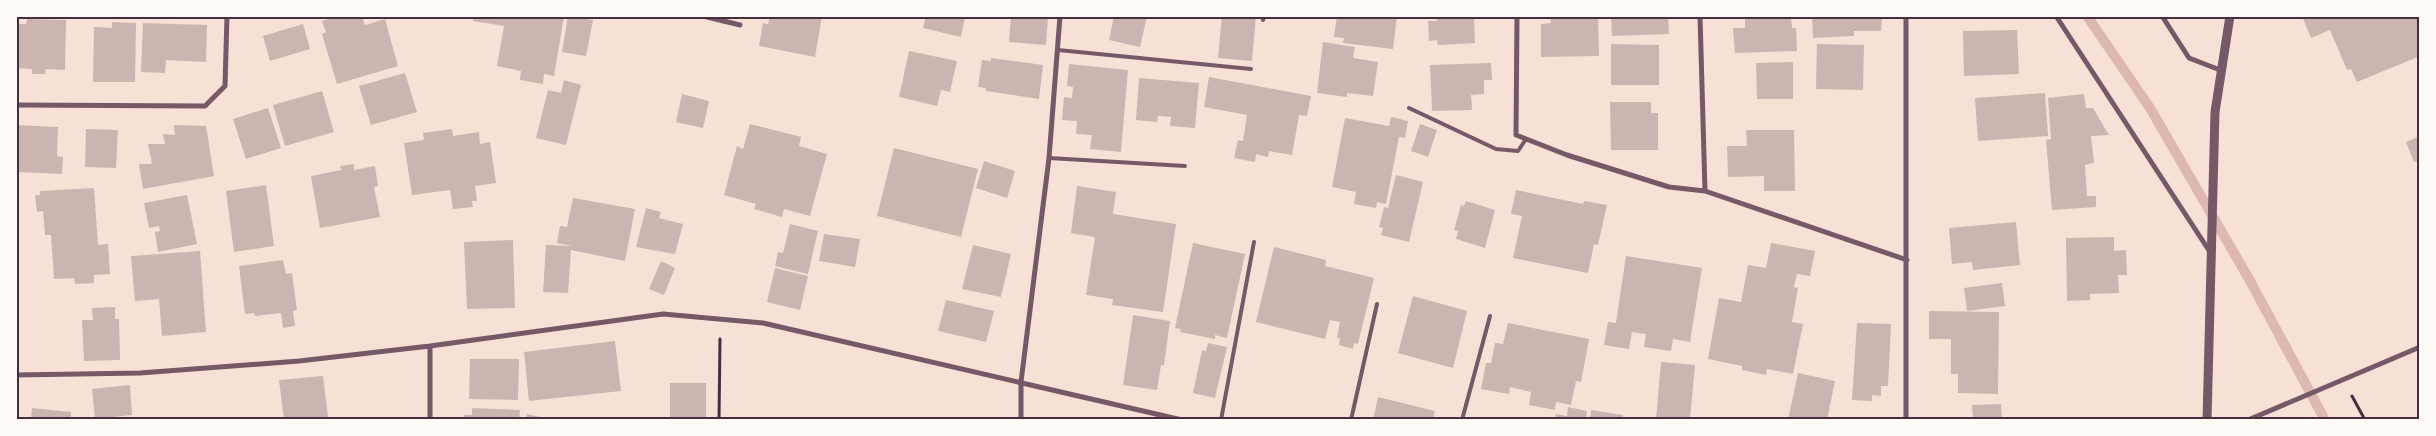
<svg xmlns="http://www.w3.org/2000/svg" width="2436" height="436" viewBox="0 0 2436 436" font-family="'Noto Sans',sans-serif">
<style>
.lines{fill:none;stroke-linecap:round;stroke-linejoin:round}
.stream{stroke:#dcb8b0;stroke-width:10}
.building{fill:#ccb4b1}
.path{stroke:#4a2c40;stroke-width:3}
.service{stroke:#755966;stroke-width:4}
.minor{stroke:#755966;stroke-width:5}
.tertiary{stroke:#755966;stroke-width:9}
.neatline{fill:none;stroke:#4a2c40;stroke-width:2}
</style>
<rect width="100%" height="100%" fill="#f7e1d7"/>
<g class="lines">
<path class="stream" d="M2087,16L2150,108L2249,279L2325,420"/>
</g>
<path class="building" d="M337,16H353V19L362,16L365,25L385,19L398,66L337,84L322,34L326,32L322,21Z
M474,16H564L554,76L544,74L543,84L520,80L521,71L497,66L504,26L473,21Z
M568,16L593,20L586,56L562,52Z
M770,16H822L815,57L759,46L763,23L768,24Z
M926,16H965L961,37L923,28Z
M1011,16H1048L1046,45L1009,42Z
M1114,16H1147L1140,47L1109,40Z
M1222,16H1256L1252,61L1218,58Z
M1337,16H1397L1393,49L1343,43L1344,38L1334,37Z
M1437,16H1474L1475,43L1438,45L1437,40L1429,41L1428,21H1437Z
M1550,16H1598L1599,56L1541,57V24L1551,23Z
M1611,16H1668L1669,34L1612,36Z
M1745,16H1791L1792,28H1796L1797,51L1735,53L1733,28H1745Z
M1812,16H1882L1881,31H1854V36L1813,38Z
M2302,16H2420V56L2357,82L2351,69L2347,70L2330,30L2311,38Z
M27,19L66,20L65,70L46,69L45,74H32V69L16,68V24H26Z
M112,22L136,23L135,82H93L94,27L112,28Z
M143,23L207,25L206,62L166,60L165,73L141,72Z
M303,24L310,49L270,61L263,36Z
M2017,30L2019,74L1964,76L1963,31Z
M1323,42L1355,47L1353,58L1378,62L1373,96L1347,93V97L1317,93Z
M1611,44L1659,45V85H1611Z
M1817,44L1864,45L1863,90L1816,89Z
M909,51L957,61L950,92L941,90L937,106L899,97Z
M991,58L1043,65L1039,99L986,91V88L978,87L982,60L991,61Z
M1793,62V99H1757L1756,63Z
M1491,63L1492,80H1484V94L1471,95L1472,110L1432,111L1430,65Z
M1069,64L1128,70L1121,152L1090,149L1092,135L1076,134L1077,121L1062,120L1064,97L1072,98L1073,87L1067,86Z
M405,73L417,112L371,125L359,86Z
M1209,77L1311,96L1307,116L1299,115L1292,155L1269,151L1268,157L1256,154L1255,162L1234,158L1238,140L1243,141L1247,115L1204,107Z
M1139,78L1199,83L1195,128L1170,126L1171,117L1158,116L1157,122L1136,120Z
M564,80L581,85L566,145L536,138L548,90L561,93Z
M322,91L334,132L285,146L273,105Z
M2045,93L2048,136L1978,141L1975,98Z
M682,94L709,101L703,128L676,122Z
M2084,94L2086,108H2093L2109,135L2091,136L2094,163L2085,165L2087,196H2096V207L2052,210L2046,140L2051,139L2048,98Z
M1610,102H1651V113H1658V150H1611Z
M268,108L281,148L246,159L233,119Z
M1391,117L1408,121L1405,138L1399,137L1386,204L1377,202L1376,208L1354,204L1356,192L1332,187L1345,118L1389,126Z
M750,124L801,137L799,146L827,154L810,216L784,209L782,217L754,209L756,204L724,195L737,146L743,149Z
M1420,124L1437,130L1428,157L1411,151Z
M18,125L58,127L57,156L63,157L62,174L16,172Z
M174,125L206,126L214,176L143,189L139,164H152L148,144H165L163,134L175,135Z
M86,129L118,130L116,168L85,167Z
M452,129L453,136L479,132L480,144L490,142L496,183L475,186L477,201H472L473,207L453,209L450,190L412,195L404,143L424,140L423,133Z
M1746,130H1794L1795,191H1764V176L1728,177L1727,146H1747Z
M2420,136V160L2414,162L2406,142Z
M894,148L978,169L961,237L877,216Z
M984,161L1015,171L1007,198L976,188Z
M354,164V170L375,166L378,186L374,187L380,217L320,228L311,176L341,170L340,166Z
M1396,175L1423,182L1409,242L1381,235L1383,228L1379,227L1384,207L1388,208Z
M266,185L274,246L234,252L226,191Z
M1077,186L1116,192L1113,214L1176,224L1163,312L1112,305L1113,299L1086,295L1095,237L1071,233Z
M94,188L98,245L108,244L110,274L94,275V283L75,284L74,278L54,279L51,235H45L43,211L37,212L35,195H40V191Z
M1516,190L1583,204L1584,201L1607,205L1598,245L1594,244L1588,273L1513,258L1522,216L1511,214Z
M187,195L197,244L158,252L155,232L160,231L159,226L149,228L144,203Z
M573,198L635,209L625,261L571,250L568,293L543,292L546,245L572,246L557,243L560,226L567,227Z
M1466,201L1495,210L1485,248L1456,239L1458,231L1454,230L1461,205L1464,206Z
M646,208L661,212L659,218L683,224L675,254L636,247Z
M2016,222L2020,265L1973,270L1972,262L1952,264L1949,228Z
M790,224L818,231L808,274L775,266L778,252L783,253Z
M824,234L860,239L855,267L819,261Z
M2114,237V251L2126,250L2127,275H2118L2119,293L2090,294V300L2067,301L2066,238Z
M513,240L515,308L467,309L464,242Z
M1193,243L1245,254L1227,338L1215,335V339L1180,332L1181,329L1175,328Z
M1771,243L1815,251L1810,276L1797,274L1794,287L1798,288L1792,322L1803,324L1793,374L1767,369L1766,375L1742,370V366L1708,359L1719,298L1741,302L1748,265L1766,268Z
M973,245L1011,254L1001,297L962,289Z
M1274,247L1326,260L1325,266L1374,278L1358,344L1354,343L1353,349L1339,345L1340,338H1337L1340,322L1330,320L1325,339L1256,322Z
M200,251L206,332L162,336L159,299L135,301L131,256Z
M1626,256L1702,268L1690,342L1673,339L1671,351L1644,347L1646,334L1632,332L1629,349L1604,345L1608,322L1616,323Z
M283,260L286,274L292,273L297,310L293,311L295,326L283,328L281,313L255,316L254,313L245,314L239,266Z
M661,261L675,268L664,295L649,289Z
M775,268L808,276L800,310L767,302Z
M2002,283L2005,306L1967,311L1964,288Z
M1413,296L1467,311L1453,368L1398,353Z
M946,300L994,311L986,342L938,331Z
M115,307V319H119L120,360L84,361L82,320H93L92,308Z
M1929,311L1999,312L1998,394L1958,393V374H1951V339H1929Z
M1133,315L1170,321L1164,365H1161L1157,390L1123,385Z
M1508,323L1589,339L1581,382L1576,381L1571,405L1556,402L1555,410L1529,405L1531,392L1510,387L1509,394L1481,389L1486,363H1491L1495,343L1503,344Z
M1857,323L1891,324L1888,386H1881V396L1872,395V401L1852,400Z
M615,341L621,391L529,401L524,352Z
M1208,343L1227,347L1215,398L1193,393L1202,350L1206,351Z
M470,359H519L518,400L469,399Z
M1661,362L1695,365L1690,420H1656Z
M1798,373L1835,381L1827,420H1788Z
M323,376L328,417L284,420L279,380Z
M670,383H706V420H670Z
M130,385L132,415L95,419L92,389Z
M1378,397L1435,411L1433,420H1373Z
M2001,404L2002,420H1973L1972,405Z
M1568,407L1587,411L1586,420H1555L1556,414L1567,416Z
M32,408L71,412V420H31Z
M472,408L520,410L519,420H464V415H472Z
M1591,410L1623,415V420H1590Z
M527,414L549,419V420H526Z"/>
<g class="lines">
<path class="path" d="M2352,396L2365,420
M719,420L720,339"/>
<path class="service" d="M1263,20L1264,16
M1058,50L1251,69
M1409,108L1496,149L1518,151L1526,139
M1049,158L1185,166
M1221,420L1254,242
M1351,420L1377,304
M1462,420L1490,316"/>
<path class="minor" d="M703,16L740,25
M1517,16L1516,135L1567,155L1669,187L1705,191L1907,260
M1700,16L1705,191
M1906,16V420
M2056,16L2210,252
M2162,16L2189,58L2220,70
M16,105L205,106L225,86L227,16
M430,346V420
M16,375L140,373L299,361L430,346L663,314L763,323L1182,420
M1021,420V382L1049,158L1060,16
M2248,420L2420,347"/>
<path class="tertiary" d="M2207,420L2215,112L2230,16"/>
</g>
<rect width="2436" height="436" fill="none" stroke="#fffaf5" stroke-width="35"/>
<rect x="18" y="18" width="2400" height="400" class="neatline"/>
</svg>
